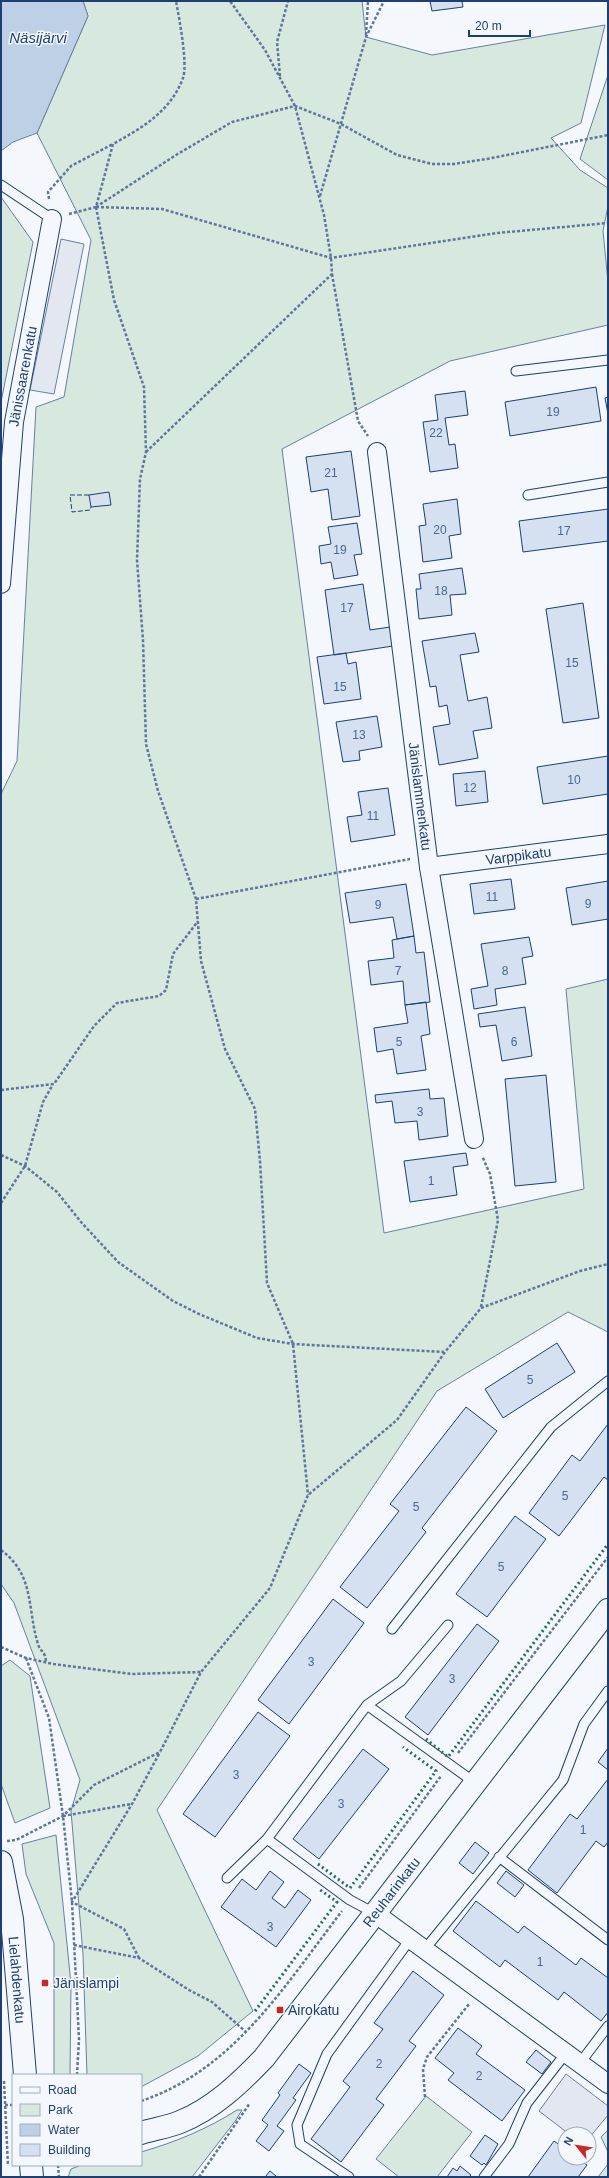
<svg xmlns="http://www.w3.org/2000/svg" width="609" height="2178" viewBox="0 0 609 2178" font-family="Arial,sans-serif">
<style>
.green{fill:#d7e8df;stroke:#687fa3}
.parking{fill:#e3e8f0;stroke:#687fa3}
.water{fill:#bed0e5;stroke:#687fa3}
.building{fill:#d5e0f0;stroke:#1d3f73}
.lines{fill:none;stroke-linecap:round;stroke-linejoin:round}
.service-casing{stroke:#1d3f73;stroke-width:11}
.minor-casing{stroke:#1d3f73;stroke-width:20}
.tertiary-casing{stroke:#1d3f73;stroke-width:24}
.secondary-casing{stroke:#1d3f73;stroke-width:24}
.path{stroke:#5e769c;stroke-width:2.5;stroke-dasharray:3 2;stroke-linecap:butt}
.service{stroke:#f4f7fb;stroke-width:9}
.minor{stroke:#f4f7fb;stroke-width:18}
.tertiary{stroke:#f4f7fb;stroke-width:22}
.secondary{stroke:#f4f7fb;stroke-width:22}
.hedge{stroke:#2c6c60;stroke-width:3;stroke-dasharray:2 3;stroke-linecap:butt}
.fence{stroke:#1d3f73;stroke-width:1;stroke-dasharray:5 2;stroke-linecap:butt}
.poi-dot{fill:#c62828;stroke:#f4f7fb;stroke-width:1.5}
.labels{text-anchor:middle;stroke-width:3;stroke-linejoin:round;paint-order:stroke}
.number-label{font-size:12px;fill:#4b6792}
.street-label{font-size:14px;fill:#1d3f73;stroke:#f4f7fb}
.poi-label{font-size:14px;fill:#1d3f73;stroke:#f4f7fb;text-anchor:start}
.water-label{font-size:15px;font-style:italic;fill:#1d3f73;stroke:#f4f7fb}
</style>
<rect width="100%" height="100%" fill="#f4f7fb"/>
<path class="green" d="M83,1H362L366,37L432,55L605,25L581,123L551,138L580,170L608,188V206L603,231L608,282V325L450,361L282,449L384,1233L584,1189L566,989L608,979V1332L568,1312L437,1391L157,1810L253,2011L198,2056L141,2087V2075H87L83,1954L71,1811L80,1780L14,1603L1,1584V794L17,761L36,407L64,397L91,240L37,133L88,16Z
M608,75V180L580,159Z
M1,197L33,242L1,402Z
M10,1660L30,1676L50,1808L15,1823L1,1784V1666Z
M56,1835L71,1984L70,2075H54V1943L26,1874L22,1844Z
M426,2096L472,2132L437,2177H399L376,2159Z
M237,2110H242L236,2120L192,2177H68L71,2169L81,2165H141V2152C176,2142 207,2129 237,2110Z
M608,2130V2152L601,2137Z
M608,2164V2177H598Z"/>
<path class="parking" d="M61,239L84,244L54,394L30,390Z
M566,2074L608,2106V2115L589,2138V2134H569L539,2111Z"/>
<path class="water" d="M1,1H83L88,16L37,133L13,142L1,151Z"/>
<path class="building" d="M430,1H462L463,7L432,11Z
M596,387L601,421L510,436L505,402Z
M465,391L468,415L445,418L449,445L455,444L458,468L430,472L423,422L438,420L435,395Z
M608,397V414L605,398Z
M351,451L360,516L332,520L328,489L311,492L306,457Z
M109,492L111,505L91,507L89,495Z
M457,499L461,534L449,536L452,558L423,562L419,526L426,525L423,504Z
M608,509V541L523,552L519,521Z
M357,523L362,554L354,555L358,575L334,579L331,562L321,564L319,546L331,544L328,527Z
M462,568L466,594L450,595L452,615L419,619L416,589H421L419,574Z
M363,584L370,630L390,627L393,646L334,655L325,590Z
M583,603L599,718L563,723L546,609Z
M475,633L479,652L460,655L468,701L487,697L492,728L473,731L478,758L439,765L433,727L450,724L447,705L439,707L436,686L430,687L422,641Z
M346,653L348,664L356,662L361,699L324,704L317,657Z
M377,716L382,747L359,751L360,760L343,762L336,722Z
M608,756V794L543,804L537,767Z
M485,771L488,802L456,806L453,774Z
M388,788L395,835L351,842L347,817L362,815L358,792Z
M511,879L515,909L474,914L470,884Z
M608,881V919L572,925L566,888Z
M406,884L414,936L397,939L393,917L350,923L345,893Z
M414,936L416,953L424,952L430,1002L405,1005L403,981L371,985L368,961L394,958L392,940Z
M529,937L533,956L522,958L526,984L495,989L497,1005L474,1009L471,989L488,986L481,944Z
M426,1002L430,1034L421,1036L426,1070L397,1074L393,1049L377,1052L374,1028L408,1023L405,1005Z
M525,1007L532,1056L502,1061L496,1025L480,1027L478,1014Z
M546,1075L556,1182L515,1186L505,1079Z
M429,1089L430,1099L444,1098L448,1136L419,1140L417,1121L395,1123L392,1101L376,1103L375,1095Z
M466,1153L468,1165L453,1167L457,1195L410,1202L404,1161Z
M557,1343L575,1372L503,1418L485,1389Z
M466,1407L497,1431L422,1528L426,1532L367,1608L340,1587L399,1511L390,1504Z
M608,1424V1480L604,1477L559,1536L529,1513L572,1455L580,1461Z
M515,1516L546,1539L487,1617L456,1594Z
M333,1599L364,1623L289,1724L258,1700Z
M477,1624L499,1641L428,1735L405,1717Z
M258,1712L290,1736L215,1837L183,1814Z
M608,1748V1770L598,1762Z
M363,1749L389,1769L319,1859L293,1839Z
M608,1779V1842L604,1847L596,1841L557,1893L528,1870L570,1814L577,1819Z
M475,1842L489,1853L473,1874L459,1863Z
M270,1871L284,1882L272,1898L285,1908L298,1890L311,1900L276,1947L221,1907L242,1879L256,1890Z
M506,1871L524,1885L515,1897L497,1883Z
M476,1901L518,1933L524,1926L576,1965L581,1958L608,1978V2012L601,2021L564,1992L558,2000L505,1960L500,1967L453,1931Z
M413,1971L444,1995L409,2041L416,2046L376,2099L384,2105L341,2162L311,2139L350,2087L343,2081L383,2029L374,2023Z
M458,2028L482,2046L476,2054L525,2090L502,2121L448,2080L454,2073L435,2058Z
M536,2050L551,2062L542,2074L526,2062Z
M299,2064L311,2073L293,2098L296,2100L277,2126L284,2131L269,2151L256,2141L268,2125L262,2120L280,2095L278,2093Z
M485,2135L498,2144L486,2165L484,2163L482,2165L470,2156Z
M554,2141L565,2149V2158H577L587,2165L578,2177H528Z
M460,2166L471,2175L469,2177H447L453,2168L457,2171Z
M270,2171L277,2177H265Z"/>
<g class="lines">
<g class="service-casing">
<path id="service" d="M1,185L52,219
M516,371L608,360
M528,495L608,482
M392,1629L551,1427L608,1381
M367,1705L474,1782
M267,1839L350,1900L376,1914
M499,1857L608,1940
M227,1878L267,1839L367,1705L401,1681L448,1625
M425,1949L563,1780L584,1724L608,1691
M580,2063L608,2026
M349,2177L300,2144L297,2125L327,2054L411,1938
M484,2177L509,2144L527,2103L566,2053"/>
</g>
<g class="minor-casing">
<g id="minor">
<path id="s1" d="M377,452L429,867L474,1139"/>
<path id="s2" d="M1,584L14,422L52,219"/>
<path id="s3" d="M429,867L608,844"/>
<path d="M376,1914L608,2084"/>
</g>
</g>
<g class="tertiary-casing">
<g id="tertiary">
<path id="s4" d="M141,2133C154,2129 168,2127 180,2122C213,2109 240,2083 264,2058L608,1610"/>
</g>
</g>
<g class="secondary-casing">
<g id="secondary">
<path id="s5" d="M1,1862L12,1919L25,2075"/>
<path d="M31,2165L32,2177"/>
</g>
</g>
<path class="path" d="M366,35L368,1
M280,76L277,42L288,1
M320,196L366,37L384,1
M49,199L48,192L71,166L113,144
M96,207L114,300L144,387L146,452L140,479L137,560L143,640L146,744L158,791L196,899L201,961L225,1049L255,1109L260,1161L267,1283L293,1344L308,1495
M96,207L176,155L232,122L295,106L341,124L397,155L432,164H454L487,159L608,135
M96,207L162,209L331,258L497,233L608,223
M69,214L96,207L113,144C142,128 171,111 183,78C188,63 179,18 176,1
M332,274L358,421L368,436
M146,452L332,274L331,258L324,215L295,106L265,50L230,1
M196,899L410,859
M1,1090L54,1084L94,1026L117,1003L159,996L166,990L173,954L198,921
M1,1155L25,1166L57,1192L81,1222L118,1262L173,1301L199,1314L257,1338L293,1344L444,1352
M1,1203L25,1166L43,1102L53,1084
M481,1307L498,1220L490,1174L482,1156
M1,1550C35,1575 27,1609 38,1644C40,1652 46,1651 46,1663
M1,1647L26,1658L53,1664L132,1674L201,1672
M26,1658L49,1718L63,1816L72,1902L79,2039L77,2075
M458,1753L608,1557
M63,1816L131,1804
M7,1841L16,1840L63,1816L94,1785L160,1752L201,1672L270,1588L308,1495L397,1420L445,1352L481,1308L580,1271L608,1264
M359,1888L441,1776
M74,1945L139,1958L189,1990L212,2002L246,2032
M139,1958L124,1929L72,1902L132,1804L160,1752
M4,2081L8,2166
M425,2097L423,2069L427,2057L469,2004
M141,2101C234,2070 285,1985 342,1911
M5,2105H13
M58,2165L59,2177
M199,2177L250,2103"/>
<use href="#service" class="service"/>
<use href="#minor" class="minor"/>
<use href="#tertiary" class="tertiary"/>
<use href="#secondary" class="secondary"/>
<path class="hedge" d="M426,1739L448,1757L608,1544
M318,1864L350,1888L436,1771L403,1747
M255,2011L337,1902L319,1889"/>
<path class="fence" d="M89,495H70L72,512L90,510L91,507"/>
</g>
<g class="poi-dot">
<rect x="41" y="1979" width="8" height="8" rx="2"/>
<rect x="276" y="2006" width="8" height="8" rx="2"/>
</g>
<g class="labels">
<g class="number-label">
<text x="553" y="416">19</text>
<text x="436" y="437">22</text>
<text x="331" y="477">21</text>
<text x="440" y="534">20</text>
<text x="564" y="535">17</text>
<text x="340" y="554">19</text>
<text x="441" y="595">18</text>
<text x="347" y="612">17</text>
<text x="572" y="667">15</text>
<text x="340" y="691">15</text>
<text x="359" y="739">13</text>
<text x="574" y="784">10</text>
<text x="470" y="792">12</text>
<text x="373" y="820">11</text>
<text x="492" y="901">11</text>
<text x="588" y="908">9</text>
<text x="378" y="909">9</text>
<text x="398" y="975">7</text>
<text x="505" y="975">8</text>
<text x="399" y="1046">5</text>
<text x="514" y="1046">6</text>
<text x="420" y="1116">3</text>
<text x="431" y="1185">1</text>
<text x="530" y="1384">5</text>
<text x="565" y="1500">5</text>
<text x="416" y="1511">5</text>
<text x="501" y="1571">5</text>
<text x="311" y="1666">3</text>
<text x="452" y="1683">3</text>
<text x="236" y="1779">3</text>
<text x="341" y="1808">3</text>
<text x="583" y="1834">1</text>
<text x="270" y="1931">3</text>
<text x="540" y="1966">1</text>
<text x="379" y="2068">2</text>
<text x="479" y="2080">2</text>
</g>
<g class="street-label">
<text dy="5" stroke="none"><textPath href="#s2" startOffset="209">Jänissaarenkatu</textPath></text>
<text dy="5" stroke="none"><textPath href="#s1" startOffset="347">Jänislammenkatu</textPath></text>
<text dy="5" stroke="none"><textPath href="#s3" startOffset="90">Varppikatu</textPath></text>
<text dy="5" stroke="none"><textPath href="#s4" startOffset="356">Reuharinkatu</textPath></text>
<text dy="5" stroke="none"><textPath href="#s5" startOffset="119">Lielahdenkatu</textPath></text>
</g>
<g class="poi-label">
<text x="53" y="1988">Jänislampi</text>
<text x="288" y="2015">Airokatu</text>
</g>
<g class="water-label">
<text x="38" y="43">Näsijärvi</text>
</g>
</g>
<rect width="609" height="2178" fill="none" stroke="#1d3f73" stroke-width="4"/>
<rect x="12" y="2074" width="130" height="92" fill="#f4f7fb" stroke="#9eadc5"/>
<rect x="20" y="2087" width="20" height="6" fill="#f4f7fb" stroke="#9eadc5"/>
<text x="48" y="2094" font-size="12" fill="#1d3f73">Road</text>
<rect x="20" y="2104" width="20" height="12" fill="#d7e8df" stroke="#9eadc5"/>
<text x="48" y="2114" font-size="12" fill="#1d3f73">Park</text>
<rect x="20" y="2124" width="20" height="12" fill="#bed0e5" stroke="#9eadc5"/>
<text x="48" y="2134" font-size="12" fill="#1d3f73">Water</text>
<rect x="20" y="2144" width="20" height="12" fill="#d5e0f0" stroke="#9eadc5"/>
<text x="48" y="2154" font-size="12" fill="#1d3f73">Building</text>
<g transform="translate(577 2146) rotate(300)"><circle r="19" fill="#f4f7fb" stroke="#9eadc5"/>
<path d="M0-3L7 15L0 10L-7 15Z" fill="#c62828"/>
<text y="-6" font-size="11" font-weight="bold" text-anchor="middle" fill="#1d3f73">N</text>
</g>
<path d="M469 30v6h61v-6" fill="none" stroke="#1d3f73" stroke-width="2"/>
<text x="475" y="30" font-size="12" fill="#1d3f73" stroke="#f4f7fb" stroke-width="3" paint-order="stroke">20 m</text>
</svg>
